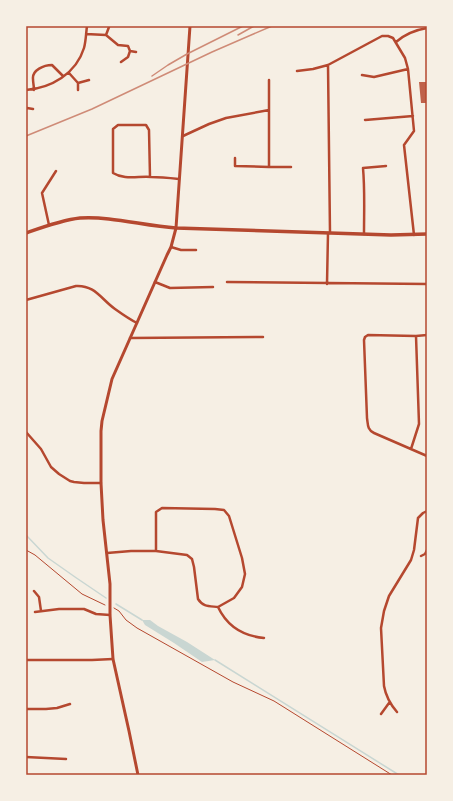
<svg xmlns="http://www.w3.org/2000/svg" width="453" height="801" viewBox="0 0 453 801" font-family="'Open Sans',sans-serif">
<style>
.water{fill:#c9d6d2}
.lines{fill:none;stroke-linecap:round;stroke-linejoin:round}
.stream{stroke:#c9d6d2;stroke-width:1.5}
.building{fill:#bf614a}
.path{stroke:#b5482f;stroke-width:1}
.minor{stroke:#b5482f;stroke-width:2.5}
.tertiary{stroke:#b5482f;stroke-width:3}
.secondary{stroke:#b5482f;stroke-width:3.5}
.rail{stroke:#cf8b77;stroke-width:1.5}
.neatline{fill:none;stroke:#b5482f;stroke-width:1.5}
</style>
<rect width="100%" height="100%" fill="#f6efe4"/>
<path class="water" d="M142,620H150L158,626L187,642L215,660L202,662L174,643L145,625Z"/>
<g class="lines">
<path class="stream" d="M26,535L48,558L75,577L106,598
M116,604L142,620
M215,660L399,775"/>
</g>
<path class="building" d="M419,82H426L427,103H421Z"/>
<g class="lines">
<path class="path" d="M26,550L35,555L82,594L105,605
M114,608L119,611L126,620L137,628L233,682L274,701L392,775"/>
<path class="minor" d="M86,34L106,35L118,45L128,46L130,51L128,57L121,62
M106,35L109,27
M396,42C405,34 415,30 427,28
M130,51L136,52
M328,65L330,233
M297,71L313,69L328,65L382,36H388L393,38L405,58L408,69L414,131L404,145L414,235
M69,73L78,83
M362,75L374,77L408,69
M26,90C51,88 76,74 84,48C86,41 86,33 87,26
M34,90C34,86 33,83 33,79C32,70 44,65 52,65L63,76
M78,90V83L89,80
M26,109L27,108L33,109
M365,120L413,116
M183,136L209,124L226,118L269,110
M235,158V166L269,167V80
M269,167H291
M150,177L149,130L146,125H118L113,129V173C124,180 138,176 151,177C160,177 170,178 179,179
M49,225L42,193L56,171
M364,234C364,212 365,190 363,168L386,166
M171,247L181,250H196
M155,282L170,288L213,287
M227,282L427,284
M327,284L328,233
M26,300L76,286C95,285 101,299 115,309C122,314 129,319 137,323
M427,335L416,336L368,335L365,337L364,340L367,418C368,424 367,430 374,433L427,456
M130,338L263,337
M26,432L41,449L51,467L59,474L70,481L74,482L84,483H101
M411,449L419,424L416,336
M156,551V512L162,508L215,509L224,510L229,516L242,558L245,574L242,587L234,598L218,607
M107,553L131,551H156L187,555L192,559L194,567L198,599C203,607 209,606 218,607C227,626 243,636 264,638
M421,556L425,554L427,550
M34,591L39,597L41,611
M35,612L59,609H84L96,614L110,615
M26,660H92L113,659
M26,709H46L57,708L70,704
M397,712C390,704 386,697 384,686L381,628L384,611L389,596L411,560L414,550L418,518L423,513L427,511
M381,714L389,703
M26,757L66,759"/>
<path class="tertiary" d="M138,775L129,731L113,659L110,615V584L103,520L101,483V431L102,421L112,379L167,255L171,247L176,228L190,26"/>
<path class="secondary" d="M26,233C43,227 62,220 80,218C112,216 144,226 176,228L391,235L427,234"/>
<path class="rail" d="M238,35L254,26
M152,76L168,65L187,54L243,26
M26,136L92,109L212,52L272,26"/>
</g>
<rect width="453" height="801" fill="none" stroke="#f6efe4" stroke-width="54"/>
<rect x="27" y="27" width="399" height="747" class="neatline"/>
</svg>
